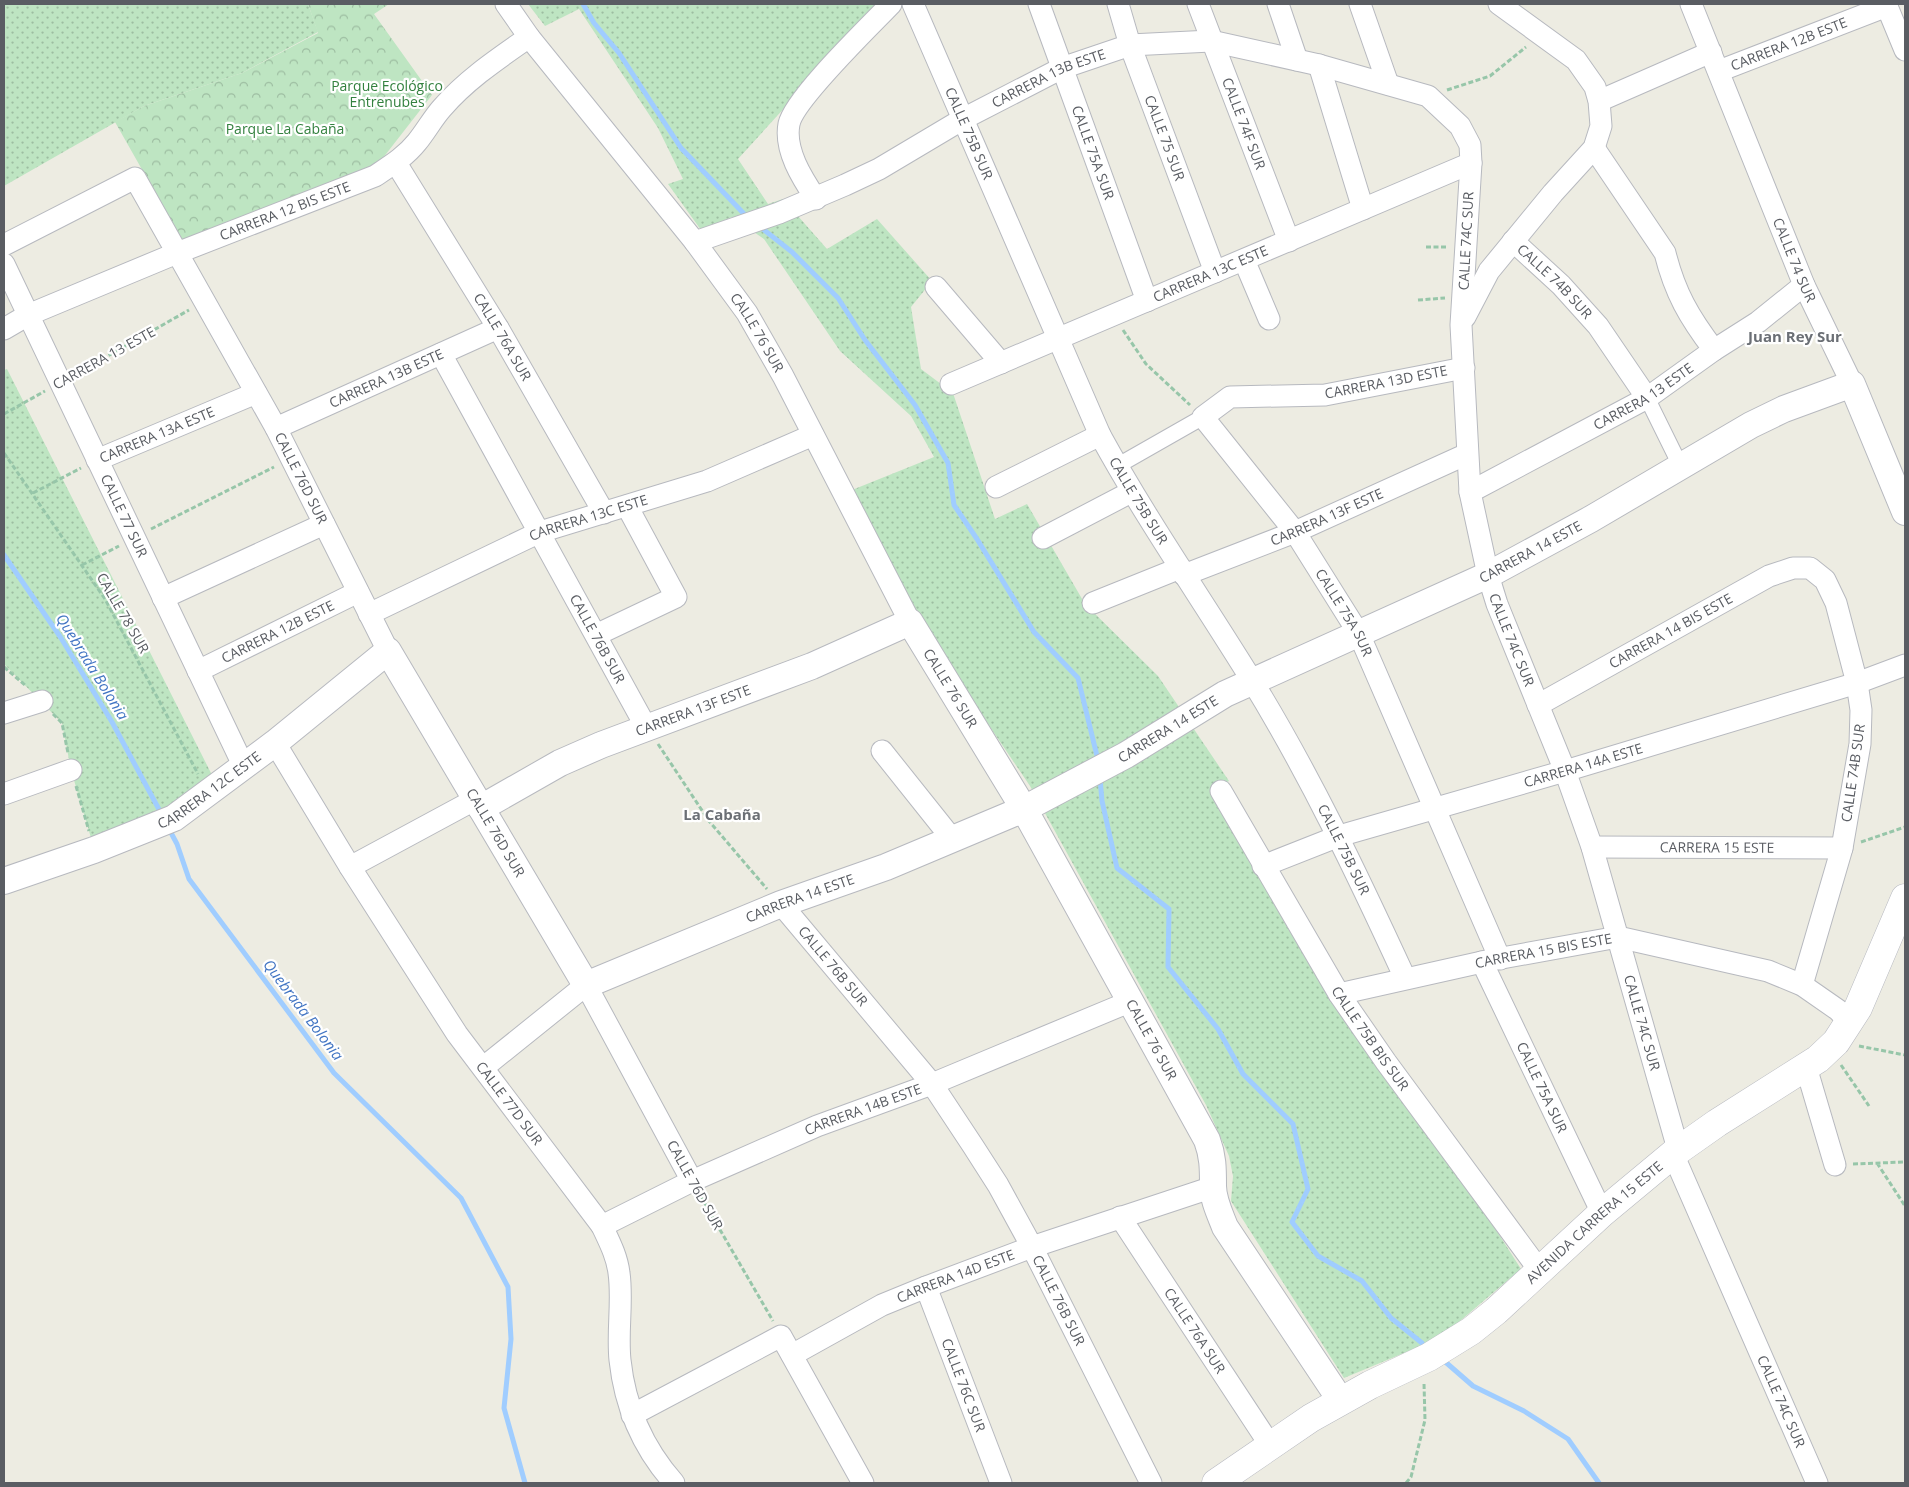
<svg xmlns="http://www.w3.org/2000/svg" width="1909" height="1487" viewBox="0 0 1909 1487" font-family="'Open Sans',sans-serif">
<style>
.grass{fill:url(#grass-dots)}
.park{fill:url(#park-crowns)}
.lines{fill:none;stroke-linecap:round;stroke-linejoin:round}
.stream{stroke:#a0cdff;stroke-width:5}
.pedestrian-casing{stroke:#b7b9bf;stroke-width:17}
.minor-casing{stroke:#b7b9bf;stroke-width:23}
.tertiary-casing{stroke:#b7b9bf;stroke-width:28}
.secondary-casing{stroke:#b8bac1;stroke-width:29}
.path{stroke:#97c6a9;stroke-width:3;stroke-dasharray:5 2.5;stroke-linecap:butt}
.pedestrian{stroke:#fff;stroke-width:15}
.minor{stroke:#fff;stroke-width:21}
.tertiary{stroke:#fff;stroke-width:26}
.secondary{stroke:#fff;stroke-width:28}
.labels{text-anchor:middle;stroke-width:4.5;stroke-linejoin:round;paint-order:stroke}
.street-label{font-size:14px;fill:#5a5d63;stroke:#fff}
.park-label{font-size:14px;fill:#33813f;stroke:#fff}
.neighbourhood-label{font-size:15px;font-weight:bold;fill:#6b6f75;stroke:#fff}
.water-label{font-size:15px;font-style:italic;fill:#4275c3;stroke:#fff}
</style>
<defs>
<pattern id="grass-dots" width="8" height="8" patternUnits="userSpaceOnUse" patternTransform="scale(1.25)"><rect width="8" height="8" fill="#bee5c2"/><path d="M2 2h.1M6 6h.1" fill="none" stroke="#9dbda1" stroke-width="1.8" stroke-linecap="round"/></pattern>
<pattern id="park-crowns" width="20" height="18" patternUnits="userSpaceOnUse" patternTransform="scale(1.25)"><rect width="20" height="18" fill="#bee5c2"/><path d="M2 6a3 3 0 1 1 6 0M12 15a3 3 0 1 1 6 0" fill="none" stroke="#9dbda1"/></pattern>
</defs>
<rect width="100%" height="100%" fill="#edece2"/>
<path class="grass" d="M4,4H308L318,32L242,73L144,106L4,186Z
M528,4H879L738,159L768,204L783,199L827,249L877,219L932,281L911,307L921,369L953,393L995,519L1027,504L1085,604L1158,676L1229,781L1214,789L1521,1269L1440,1338L1344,1378L1231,1201L1233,1176L1229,1156L1206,1105L1030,786L925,631L852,490L934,457L911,416L840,351L764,239L732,217L701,230L668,184L683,179L658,128L579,9L545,26Z
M7,369L213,777L171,811L91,838L71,770L62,723L4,664V370Z"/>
<path class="park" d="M308,4H389L374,14L432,95L379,163L182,240L115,122L144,106L242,73L318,33Z"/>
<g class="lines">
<path class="stream" d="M583,4L594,23L619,53L681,148L748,218
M759,226L792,252L838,298L865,340L915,405L948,463L954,505L977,539L1034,632L1078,678L1098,760
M4,555L61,638L112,722L162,815
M1100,778L1102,801L1117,868L1169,909L1168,967L1218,1029L1243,1074L1293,1124L1308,1189L1292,1222L1318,1256L1362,1281L1391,1318L1422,1343
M169,829L177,844L189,879L334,1073L461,1198L508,1287L511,1339L504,1408L525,1483
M1442,1359L1473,1386L1524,1411L1568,1439L1599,1483"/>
<g class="pedestrian-casing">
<path id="pedestrian" d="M1647,398L1681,467
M1117,466L1203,417"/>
</g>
<g class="minor-casing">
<g id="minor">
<path id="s1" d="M506,4L529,37L695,242L747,313L783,376L910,622"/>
<path id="s2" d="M913,4L1100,435C1146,519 1201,598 1251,679C1310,775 1358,876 1405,978"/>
<path id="s3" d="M1039,4L1147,301"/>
<path id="s4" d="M1118,4L1130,45L1215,272"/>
<path id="s5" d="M1198,4L1289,241"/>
<path d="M1278,4L1297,60"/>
<path d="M1360,4L1388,84"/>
<path id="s6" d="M1691,4L1804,285L1852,384"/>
<path d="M1886,4L1905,50"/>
<path d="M1319,65L1363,209"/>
<path id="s7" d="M1719,71L1887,6"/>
<path d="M1599,101L1711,52"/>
<path d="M1594,148L1665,253C1675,293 1689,317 1714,350"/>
<path id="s8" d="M396,163L498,328L604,513"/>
<path d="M816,199C802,178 784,150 789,124C794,99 870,26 891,4"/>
<path id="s9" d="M1513,241L1561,285L1598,326L1647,398"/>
<path id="s10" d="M695,242L779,213L845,185L879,169L963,119L1062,68L1130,45L1211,41L1319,65L1428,96L1460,126L1470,145L1471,163L1461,325L1470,492L1488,575L1497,604L1565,771L1592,847L1678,1149"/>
<path id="s11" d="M4,245L135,178L276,428L388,651"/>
<path d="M1244,260L1269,319"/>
<path id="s12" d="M4,264L244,767"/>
<path d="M936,287L1001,363"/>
<path d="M1465,317L1489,271L1553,193L1594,148L1601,126L1599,101L1595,87L1576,60L1499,4"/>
<path id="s13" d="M4,329L28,315L177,253L375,176C390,166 405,157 417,142C426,131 433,118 442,108C467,79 499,58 529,37"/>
<path id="s14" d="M441,354L646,727"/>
<path id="s15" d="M1464,368L1325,395L1230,397L1203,417L1295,532L1359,634L1500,959"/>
<path id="s16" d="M951,384L1471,163"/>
<path id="s17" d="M276,428L498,328"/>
<path id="s18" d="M97,460L256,393"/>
<path d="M996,487L1100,435"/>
<path id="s19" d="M1470,492L1647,398L1714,350L1758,322L1804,285"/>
<path d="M1043,538L1131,492"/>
<path id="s20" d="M1184,575L1295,532L1467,454"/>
<path d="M163,598L324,524"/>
<path d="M1093,603L1180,568"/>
<path id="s21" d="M369,614L540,532L707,481L813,435"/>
<path d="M596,635L676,597L627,506"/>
<path id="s22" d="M198,671L358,592"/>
<path id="s23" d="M1538,705L1769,576L1793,568H1810L1825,580L1836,603L1857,683L1861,710L1860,744L1842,848L1802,985"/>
<path d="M4,713L42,701"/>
<path id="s24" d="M275,743L350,867L457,1034L602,1226C609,1241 617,1256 619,1273C623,1301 617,1331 620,1360C625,1407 643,1448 674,1483"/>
<path d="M882,751L953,840"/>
<path id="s25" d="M1221,791L1339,994L1386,1062L1540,1271"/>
<path d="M4,794L71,770"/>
<path id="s26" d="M1592,847L1842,848"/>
<path id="s27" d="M1263,866L1339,836L1565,771L1857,683L1905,665"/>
<path d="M350,867L476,799"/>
<path id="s28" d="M781,904L932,1084L973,1146L998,1185L1032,1247L1151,1483"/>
<path id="s29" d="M1482,962L1602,1213"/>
<path id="s30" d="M1339,994L1491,960L1618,937L1768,971L1802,985L1838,1010L1850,1023"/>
<path d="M484,1067L586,985L692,1181"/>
<path d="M1806,1067L1835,1165"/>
<path id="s31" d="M1673,1154L1817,1483"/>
<path id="s32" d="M1120,1217L1270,1445"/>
<path id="s33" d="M602,1226L692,1181L817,1126L932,1084L1129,1002"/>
<path id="s34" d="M926,1287L1001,1483"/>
<path id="s35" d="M792,1355L882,1305L926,1287L1032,1247L1213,1187"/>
<path d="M632,1415L781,1336L863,1483"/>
</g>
</g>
<g class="tertiary-casing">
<g id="tertiary">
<path id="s36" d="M481,808L560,763L601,745L812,666L910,622L1024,809L1207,1140C1213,1156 1213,1168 1213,1186C1213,1200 1220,1214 1225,1227L1341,1401"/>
<path id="s37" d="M4,881L94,850L174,818L275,743L388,651L586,985L781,904L886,867L1024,809L1126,755L1225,694L1488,575L1591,519L1751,425L1784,409L1852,384L1905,512"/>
</g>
</g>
<g class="secondary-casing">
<g id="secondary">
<path id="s38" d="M1216,1483L1311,1418L1370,1385L1429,1357L1471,1331L1496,1311L1602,1213L1673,1154L1717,1123L1818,1059L1836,1042L1858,1008L1905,898"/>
</g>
</g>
<path class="path" d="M1447,90L1490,76L1526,47
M1426,247H1448
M1418,300L1445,298
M1123,330L1146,364L1190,405
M76,374L189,310
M4,414L45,391
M4,453L105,599L198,774
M33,493L81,468
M151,529L274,467
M82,565L119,546
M4,667L26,686
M53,714L62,723L68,753
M658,744L709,821L767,889
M76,786L89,831
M1861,842L1905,827
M1859,1046L1905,1055
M1841,1065L1869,1106
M1877,1163L1905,1206
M1853,1164L1905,1162
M701,1197L773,1321
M1406,1483L1411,1477L1425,1420L1424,1383"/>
<use href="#pedestrian" class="pedestrian"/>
<use href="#minor" class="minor"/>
<use href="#tertiary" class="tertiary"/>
<use href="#secondary" class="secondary"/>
</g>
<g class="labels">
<g class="street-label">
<text dy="5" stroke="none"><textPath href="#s7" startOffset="75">CARRERA 12B ESTE</textPath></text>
<text dy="5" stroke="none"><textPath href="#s10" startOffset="391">CARRERA 13B ESTE</textPath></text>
<text dy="5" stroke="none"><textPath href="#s5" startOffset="128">CALLE 74F SUR</textPath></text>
<text dy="5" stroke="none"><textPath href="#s2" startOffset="141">CALLE 75B SUR</textPath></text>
<text dy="5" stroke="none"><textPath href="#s4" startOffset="142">CALLE 75 SUR</textPath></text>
<text dy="5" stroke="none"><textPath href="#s3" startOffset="158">CALLE 75A SUR</textPath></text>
<text dy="5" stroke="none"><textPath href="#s13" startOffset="305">CARRERA 12 BIS ESTE</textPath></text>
<text transform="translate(1466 241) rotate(-87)" y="5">CALLE 74C SUR</text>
<text dy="5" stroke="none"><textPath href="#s6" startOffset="276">CALLE 74 SUR</textPath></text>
<text dy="5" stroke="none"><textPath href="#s16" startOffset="282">CARRERA 13C ESTE</textPath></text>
<text dy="5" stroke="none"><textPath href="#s9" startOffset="58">CALLE 74B SUR</textPath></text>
<text dy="5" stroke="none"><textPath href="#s1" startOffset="414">CALLE 76 SUR</textPath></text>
<text dy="5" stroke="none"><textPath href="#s8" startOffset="204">CALLE 76A SUR</textPath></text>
<text transform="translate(104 358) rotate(-29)" y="5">CARRERA 13 ESTE</text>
<text dy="5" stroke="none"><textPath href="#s17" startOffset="121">CARRERA 13B ESTE</textPath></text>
<text transform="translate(1386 382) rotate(-11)" y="5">CARRERA 13D ESTE</text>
<text dy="5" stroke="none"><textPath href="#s19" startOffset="198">CARRERA 13 ESTE</textPath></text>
<text dy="5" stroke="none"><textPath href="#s18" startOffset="65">CARRERA 13A ESTE</textPath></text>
<text dy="5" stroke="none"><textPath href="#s11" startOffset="490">CALLE 76D SUR</textPath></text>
<text dy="5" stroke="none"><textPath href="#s2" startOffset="546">CALLE 75B SUR</textPath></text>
<text dy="5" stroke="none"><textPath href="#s12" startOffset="279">CALLE 77 SUR</textPath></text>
<text dy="5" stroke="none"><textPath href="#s20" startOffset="154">CARRERA 13F ESTE</textPath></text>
<text dy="5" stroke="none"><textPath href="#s21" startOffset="240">CARRERA 13C ESTE</textPath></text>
<text dy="5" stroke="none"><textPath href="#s37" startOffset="1882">CARRERA 14 ESTE</textPath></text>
<text transform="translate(123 613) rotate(60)" y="5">CALLE 78 SUR</text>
<text dy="5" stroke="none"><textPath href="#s15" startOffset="512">CALLE 75A SUR</textPath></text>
<text dy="5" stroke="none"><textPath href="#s23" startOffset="152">CARRERA 14 BIS ESTE</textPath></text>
<text dy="5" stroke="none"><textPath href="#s22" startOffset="89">CARRERA 12B ESTE</textPath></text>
<text dy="5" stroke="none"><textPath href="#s14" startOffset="325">CALLE 76B SUR</textPath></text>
<text dy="5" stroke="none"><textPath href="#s10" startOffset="1351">CALLE 74C SUR</textPath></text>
<text dy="5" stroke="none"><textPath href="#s36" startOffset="546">CALLE 76 SUR</textPath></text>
<text dy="5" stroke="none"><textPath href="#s36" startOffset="234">CARRERA 13F ESTE</textPath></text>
<text dy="5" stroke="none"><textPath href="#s37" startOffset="1478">CARRERA 14 ESTE</textPath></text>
<text dy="5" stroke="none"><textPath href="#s27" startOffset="336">CARRERA 14A ESTE</textPath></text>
<text transform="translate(1853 773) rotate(-82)" y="5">CALLE 74B SUR</text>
<text dy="5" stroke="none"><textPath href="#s37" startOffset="226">CARRERA 12C ESTE</textPath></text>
<text dy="5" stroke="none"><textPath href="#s37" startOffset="664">CALLE 76D SUR</textPath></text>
<text dy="5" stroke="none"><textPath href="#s26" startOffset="125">CARRERA 15 ESTE</textPath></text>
<text dy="5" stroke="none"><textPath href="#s2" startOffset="951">CALLE 75B SUR</textPath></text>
<text dy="5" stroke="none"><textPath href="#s37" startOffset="1072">CARRERA 14 ESTE</textPath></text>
<text dy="5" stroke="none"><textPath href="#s30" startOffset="209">CARRERA 15 BIS ESTE</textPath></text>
<text dy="5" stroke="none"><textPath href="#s28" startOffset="81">CALLE 76B SUR</textPath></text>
<text dy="5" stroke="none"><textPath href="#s10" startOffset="1756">CALLE 74C SUR</textPath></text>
<text dy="5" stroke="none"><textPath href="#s25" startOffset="289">CALLE 75B BIS SUR</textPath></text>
<text dy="5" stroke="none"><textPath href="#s36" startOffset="951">CALLE 76 SUR</textPath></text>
<text dy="5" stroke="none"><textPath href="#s29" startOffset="139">CALLE 75A SUR</textPath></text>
<text dy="5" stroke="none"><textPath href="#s24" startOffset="430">CALLE 77D SUR</textPath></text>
<text dy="5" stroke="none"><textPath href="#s33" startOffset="286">CARRERA 14B ESTE</textPath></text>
<text transform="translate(695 1185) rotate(61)" y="5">CALLE 76D SUR</text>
<text dy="5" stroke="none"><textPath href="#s38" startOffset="462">AVENIDA CARRERA 15 ESTE</textPath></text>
<text dy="5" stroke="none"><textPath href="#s35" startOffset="182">CARRERA 14D ESTE</textPath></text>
<text dy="5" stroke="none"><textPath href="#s28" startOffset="486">CALLE 76B SUR</textPath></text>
<text dy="5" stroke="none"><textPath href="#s32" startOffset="136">CALLE 76A SUR</textPath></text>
<text dy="5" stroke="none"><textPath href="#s34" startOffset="105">CALLE 76C SUR</textPath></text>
<text dy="5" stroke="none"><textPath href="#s31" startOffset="270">CALLE 74C SUR</textPath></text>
</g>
<g class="park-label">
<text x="387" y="91">Parque Ecológico<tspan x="387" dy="16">Entrenubes</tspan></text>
<text x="285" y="134">Parque La Cabaña</text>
</g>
<g class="neighbourhood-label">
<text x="1795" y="342">Juan Rey Sur</text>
<text x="722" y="820">La Cabaña</text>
</g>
<g class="water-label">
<text transform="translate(92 667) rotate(58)" y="5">Quebrada Bolonia</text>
<text transform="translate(303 1010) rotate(53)" y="5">Quebrada Bolonia</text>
</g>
</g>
<rect width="1909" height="1487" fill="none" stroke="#5a5d63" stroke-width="10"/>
</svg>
